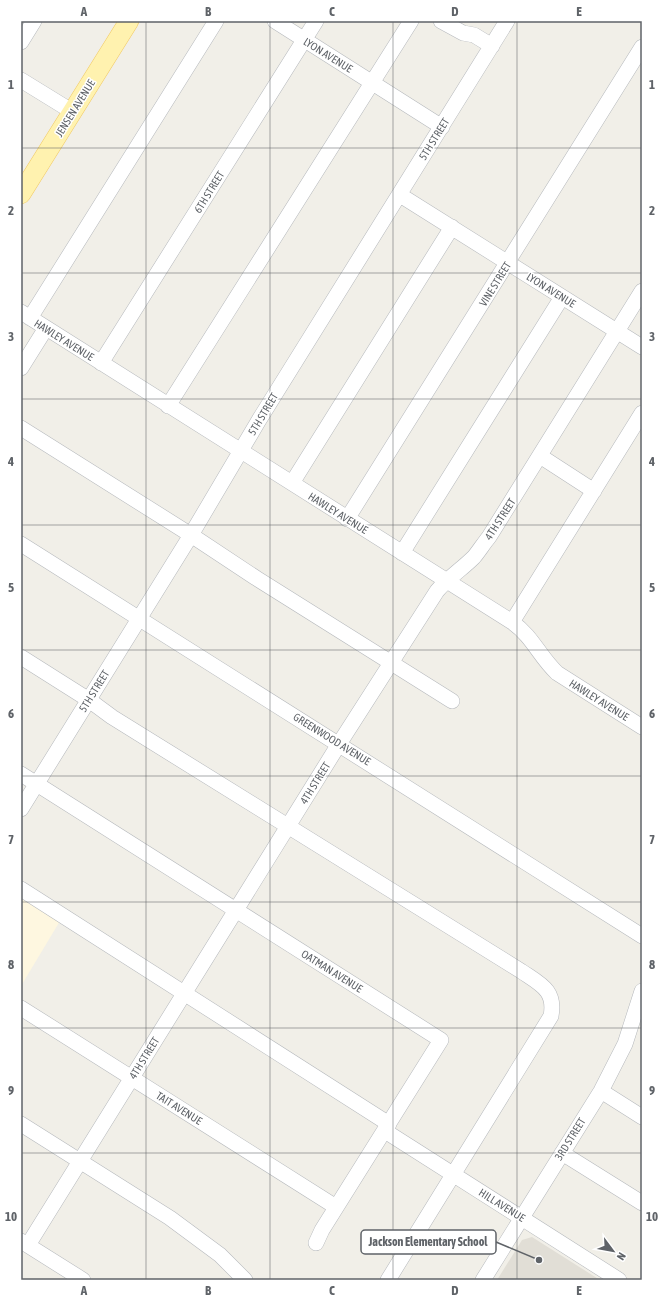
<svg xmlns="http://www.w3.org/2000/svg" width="663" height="1301" viewBox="0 0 663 1301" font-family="'Asap Condensed',sans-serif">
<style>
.commercial{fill:#fef7e0}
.education{fill:#e1ded6}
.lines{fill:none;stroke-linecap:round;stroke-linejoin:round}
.minor-casing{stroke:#b5b8bc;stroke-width:16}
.major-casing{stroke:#f2c960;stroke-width:20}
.minor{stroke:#fff;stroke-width:15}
.major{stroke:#fff2af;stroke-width:19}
.grid{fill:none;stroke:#5f6368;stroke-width:1;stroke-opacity:0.55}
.labels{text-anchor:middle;stroke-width:3;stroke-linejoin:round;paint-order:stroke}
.street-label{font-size:11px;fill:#5f6368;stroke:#fff}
.leader{fill:none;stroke:#5f6368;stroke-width:1.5}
.callout-dot{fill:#5f6368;stroke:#fff;stroke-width:1.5}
.callout{fill:#fff;stroke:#5f6368;stroke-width:1.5}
.callout-label{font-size:12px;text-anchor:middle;font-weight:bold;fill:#5f6368}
.neatline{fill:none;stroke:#5f6368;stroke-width:1.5}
.grid-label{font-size:13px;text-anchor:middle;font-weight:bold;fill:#5f6368}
</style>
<rect width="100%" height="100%" fill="#f1efe8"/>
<path class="commercial" d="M21,896L60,921L21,986Z"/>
<path class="education" d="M532,1237L600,1280H497L522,1240Z"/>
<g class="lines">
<g class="minor-casing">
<path id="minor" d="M275,21L442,127
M441,21L463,33L474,35L492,46
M21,42L34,21
M21,80L73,112
M400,195L642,347
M21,312L512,622C533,637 539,656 557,673L642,727
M30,318L216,21
M101,363L316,21
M21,368L46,328
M168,406L411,21
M21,428L191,535L256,578L452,701
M540,456L594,491
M292,483L452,227
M347,519L642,47
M21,544L642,936
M402,553L562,297
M512,622L642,413
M21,657L89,700L112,717L521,971C540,984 556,990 551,1016L388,1280
M21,774L441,1040L322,1230L316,1243
M21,809L191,535L259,420L507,21
M21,889L389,1124
M21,1008L336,1207
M601,1091L642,1117
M21,1124L170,1218L220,1255L245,1280
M385,1131L619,1280
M562,1153L642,1203
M21,1241L83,1280
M28,1245L339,744L437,591C448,578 462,569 474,557C479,551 484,543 489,537L642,291
M483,1280L601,1091L625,1044L642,991"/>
</g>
<g class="major-casing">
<path id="major" d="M21,194L129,21"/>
</g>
<use href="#minor" class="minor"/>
<use href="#major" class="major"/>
</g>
<path class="grid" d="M146,21V1280M270,21V1280M393,21V1280M517,21V1280M21,148H642M21,273H642M21,399H642M21,525H642M21,650H642M21,776H642M21,902H642M21,1028H642M21,1153H642"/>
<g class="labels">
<g class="street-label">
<text transform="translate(328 55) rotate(32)" y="4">LYON AVENUE</text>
<text transform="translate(75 108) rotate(-58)" y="4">JENSEN AVENUE</text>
<text transform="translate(434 139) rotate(-58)" y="4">5TH STREET</text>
<text transform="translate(209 192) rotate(-58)" y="4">6TH STREET</text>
<text transform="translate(495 284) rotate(-58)" y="4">VINE STREET</text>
<text transform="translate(551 290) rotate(32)" y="4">LYON AVENUE</text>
<text transform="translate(64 340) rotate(32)" y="4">HAWLEY AVENUE</text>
<text transform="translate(263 414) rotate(-59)" y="4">5TH STREET</text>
<text transform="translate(338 513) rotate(32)" y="4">HAWLEY AVENUE</text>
<text transform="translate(500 519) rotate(-57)" y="4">4TH STREET</text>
<text transform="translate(94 691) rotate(-58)" y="4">5TH STREET</text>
<text transform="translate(599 700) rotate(32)" y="4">HAWLEY AVENUE</text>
<text transform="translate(332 739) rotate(32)" y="4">GREENWOOD AVENUE</text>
<text transform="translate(315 783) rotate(-58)" y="4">4TH STREET</text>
<text transform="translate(332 971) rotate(32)" y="4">OATMAN AVENUE</text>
<text transform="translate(144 1058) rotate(-58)" y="4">4TH STREET</text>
<text transform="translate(179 1108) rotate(32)" y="4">TAIT AVENUE</text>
<text transform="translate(570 1139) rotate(-58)" y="4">3RD STREET</text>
<text transform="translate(502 1205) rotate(32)" y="4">HILL AVENUE</text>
</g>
</g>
<path class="leader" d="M539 1260L496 1242"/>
<circle class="callout-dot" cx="539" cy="1260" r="4"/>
<rect class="callout" x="361" y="1230" width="135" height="24" rx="4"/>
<g class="callout-label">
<text x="428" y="1246">Jackson Elementary School</text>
</g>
<rect width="663" height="1301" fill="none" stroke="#ffffff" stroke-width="44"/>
<g transform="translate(613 1251) rotate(122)" stroke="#ffffff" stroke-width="3" paint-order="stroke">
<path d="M0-3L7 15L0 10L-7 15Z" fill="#5f6368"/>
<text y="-6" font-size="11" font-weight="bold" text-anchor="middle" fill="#5f6368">N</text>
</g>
<rect x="22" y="22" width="619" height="1257" class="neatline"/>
<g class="grid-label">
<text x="84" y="16">A</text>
<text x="208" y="16">B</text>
<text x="332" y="16">C</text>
<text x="455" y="16">D</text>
<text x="579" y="16">E</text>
<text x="11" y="89">1</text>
<text x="652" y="89">1</text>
<text x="11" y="215">2</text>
<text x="652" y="215">2</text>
<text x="11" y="341">3</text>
<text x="652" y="341">3</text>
<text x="11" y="466">4</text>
<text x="652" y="466">4</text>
<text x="11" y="592">5</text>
<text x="652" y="592">5</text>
<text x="11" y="718">6</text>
<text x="652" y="718">6</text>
<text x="11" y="844">7</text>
<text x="652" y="844">7</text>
<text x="11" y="969">8</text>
<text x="652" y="969">8</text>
<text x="11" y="1095">9</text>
<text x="652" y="1095">9</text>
<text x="11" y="1221">10</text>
<text x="652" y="1221">10</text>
<text x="84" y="1295">A</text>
<text x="208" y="1295">B</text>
<text x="332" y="1295">C</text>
<text x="455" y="1295">D</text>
<text x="579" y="1295">E</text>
</g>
</svg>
